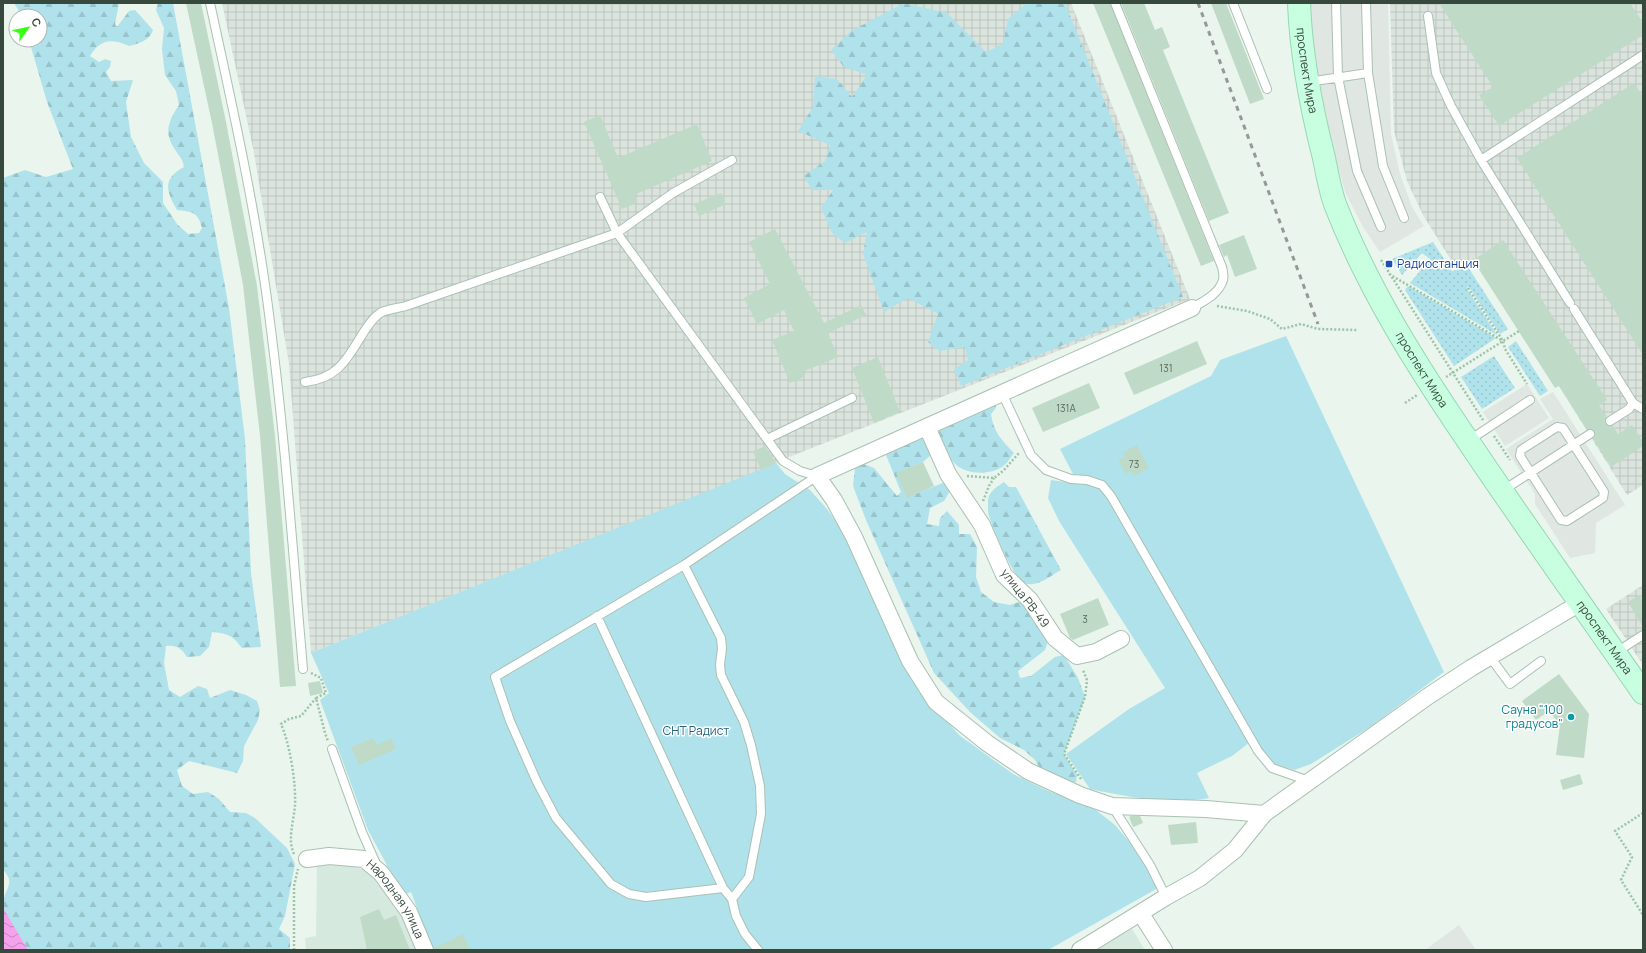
<svg xmlns="http://www.w3.org/2000/svg" width="1646" height="953" viewBox="0 0 1646 953" font-family="Manrope,sans-serif">
<style>
.residential{fill:#d6e9de}
.industrial{fill:url(#industrial-grid)}
.grass{fill:url(#grass-dots)}
.forest{fill:url(#forest-firs)}
.green{fill:#b0e2eb}
.parking{fill:#e0e6e2}
.water{fill:url(#water-waves)}
.building{fill:#c0dac8}
.lines{fill:none;stroke-linecap:round;stroke-linejoin:round}
.lane-casing{stroke:#aac1b2;stroke-width:10}
.street-casing{stroke:#aac1b2;stroke-width:18}
.secondary-casing{stroke:#96d7b3;stroke-width:24}
.path{stroke:#9bc4a9;stroke-width:2.5;stroke-dasharray:2 2;stroke-linecap:butt}
.lane{stroke:#fff;stroke-width:8}
.street{stroke:#fff;stroke-width:16}
.secondary{stroke:#c8ffe1;stroke-width:22}
.rail{stroke:#989898;stroke-width:3;stroke-dasharray:5 5;stroke-linecap:butt}
.transit-dot{fill:#1a4fb4;stroke:#fff;stroke-width:1.5}
.culture-dot{fill:#0f9aa8;stroke:#fff;stroke-width:1.5}
.labels{text-anchor:middle;stroke-width:3;stroke-linejoin:round;paint-order:stroke}
.number-label{font-size:10px;fill:#586d5f}
.street-label{font-size:12px;fill:#36493c;stroke:#fff}
.transit-label{font-size:12px;fill:#164399;stroke:#fff;text-anchor:start}
.culture-label{font-size:12px;fill:#0d838f;stroke:#fff;text-anchor:end}
.park-label{font-size:12px;fill:#26627e;stroke:#fff}
</style>
<defs>
<pattern id="industrial-grid" width="8" height="8" patternUnits="userSpaceOnUse"><rect width="8" height="8" fill="#dae4dd"/><path d="M0 4h8M4 0v8" fill="none" stroke="#bcc5bf"/></pattern>
<pattern id="grass-dots" width="8" height="8" patternUnits="userSpaceOnUse"><rect width="8" height="8" fill="#b0e2eb"/><path d="M2 2h.1M6 6h.1" fill="none" stroke="#98c3ca" stroke-width="1.8" stroke-linecap="round"/></pattern>
<pattern id="forest-firs" width="22" height="20" patternUnits="userSpaceOnUse"><rect width="22" height="20" fill="#b0e2eb"/><path d="M5 1l3.5 6h-7zM16 11l3.5 6h-7z" fill="#98c3ca"/></pattern>
<pattern id="water-waves" width="16" height="10" patternUnits="userSpaceOnUse"><rect width="16" height="10" fill="#f4a2eb"/><path d="M0 5q4-4 8 0t8 0" fill="none" stroke="#c686c0"/></pattern>
</defs>
<rect width="100%" height="100%" fill="#e9f5ed"/>
<path class="residential" d="M330,862H344L366,871L383,886L396,902L418,950H306L305,938L316,936L317,866Z
M1132,929L1145,950H1095Z"/>
<path class="industrial" d="M222,3H1071L1190,299L789,457L783,461L311,653L289,364L254,153Z
M1390,3H1643V485L1627,495L1559,386L1503,241L1473,260L1454,265L1423,215L1407,181L1394,131Z
M1643,585V665L1606,609Z"/>
<path class="grass" d="M1433,242L1452,271L1468,267L1508,329L1500,334L1469,287H1467V289L1497,335L1410,283L1430,259L1422,253L1402,275L1392,259Z
M1408,286L1496,338L1454,366L1405,290Z
M1516,341L1548,391L1540,396L1508,347Z
M1494,356L1515,388L1482,409L1461,377Z"/>
<path class="forest" d="M14,3H119L115,24L117,27L129,11L135,10L153,30C149,41 140,43 129,46C112,38 100,39 90,56L99,62L105,59L111,61L110,67L106,72L111,81L133,80L126,102L131,137L144,163L163,182V203L177,224L188,234L199,233L202,228C198,212 193,212 177,210C166,191 162,179 184,167C183,160 180,157 176,151C163,133 168,122 179,105L176,91L165,75L162,49L164,28L156,10L158,3H173L229,308L245,439L251,573L261,647L242,648C232,635 229,634 212,632L209,647L200,656L187,657C181,648 177,645 166,646L164,663L169,690L180,697L198,686L207,689L210,698L230,690L246,695L257,701L260,710L258,720L244,746L243,761L237,773L189,761L177,770L182,786L193,794L208,792L219,799L230,812L246,813L255,818L287,848L295,864L285,916L279,929L290,938V950H28C23,941 4,915 3,907C1,892 18,884 3,870V178L25,170L46,177L73,169L47,102L29,40H40V16H22Z
M904,3L947,13L986,52L1003,44L1008,19L1027,3H1065L1183,297L961,386L954,369L968,360L965,347L939,351L928,342L938,314L908,298L884,312L863,254L867,232L845,243L832,233L821,208L833,190H812L804,176L825,161L830,145L798,131L813,107L815,76L837,79L852,97L867,75L843,66L831,50L851,31Z
M995,401L996,408L991,414C993,431 1002,441 1014,453C1010,458 1007,464 1002,467C990,475 966,475 955,464C946,454 940,442 935,430Z
M924,433L932,454L923,462L897,473L907,497L948,481L950,491L944,501L930,508L927,524L939,526L940,518L947,511L959,525V534H970L977,547L976,577L981,592L994,602L1010,605L1025,600L1049,638L1045,650L1018,671L1020,678L1031,676L1055,657L1064,655L1078,678L1085,697L1064,754L1077,775L1076,782L1067,783L1043,773L1035,760L1024,750L1000,738L970,712L934,673L866,520L853,486L855,468L864,464L874,468L897,496L901,492L884,450Z
M1004,482L1009,487H1016L1061,570C1050,576 1037,588 1024,583C1014,579 990,524 988,512C988,509 988,504 988,500C989,491 997,487 1004,482Z"/>
<path class="green" d="M1286,336L1444,672L1370,727L1311,764L1294,770L1274,764L1254,739L1232,756L1197,773L1209,798C1170,805 1128,797 1090,789L1066,754L1129,709L1165,688L1059,521L1048,498L1051,480L1073,483L1074,476L1060,449L1211,376L1220,360Z
M776,463L785,474L810,490L827,509L849,540L934,706L959,735L1013,774L1046,790L1096,810L1115,825L1137,851L1158,888L1048,950H433L411,892L403,895L368,830L320,700L329,693L311,653Z"/>
<path class="parking" d="M1310,3H1388L1391,134L1400,174L1412,207L1424,226L1380,252L1363,227L1345,192L1327,127L1315,71Z
M1527,384L1549,418L1505,446L1483,412Z
M1553,392L1625,505L1596,523L1595,553L1570,558L1535,504V494L1506,449L1553,419L1540,399Z
M1459,925L1476,950H1425Z"/>
<path class="water" d="M3,908L28,950H3Z"/>
<path class="building" d="M186,3H201L226,122L257,286L275,436L296,686L280,687L260,436L243,285L212,123Z
M1093,3H1110L1214,261L1201,266Z
M1121,3H1144L1155,30L1162,27L1170,47L1163,50L1229,213L1209,221Z
M1211,3H1226L1264,99L1250,104Z
M1439,3H1630L1643,23V35L1499,126L1479,95L1493,87Z
M1634,83L1643,97V355L1517,158Z
M600,115L618,158L697,124L712,161L634,195L637,203L622,209L584,122Z
M721,193L726,204L699,216L694,204Z
M775,229L824,323L861,305L866,315L828,333L838,357L802,372L804,377L790,383L772,340L794,331L784,310L757,324L744,298L770,284L749,242Z
M1244,235L1257,269L1235,277L1227,255L1224,257L1219,245Z
M1503,240L1607,400L1599,405L1607,417L1605,421L1606,424L1610,426H1613L1618,434L1632,425L1643,442V446L1611,467L1593,439L1595,436L1594,431L1590,429L1587,430L1559,386L1555,388L1473,260Z
M1197,341L1207,364L1134,395L1124,373Z
M878,357L900,412L874,423L852,368Z
M1089,383L1100,408L1043,432L1032,408Z
M1137,445L1149,468L1134,476L1131,471L1126,474L1118,460L1125,457L1122,453Z
M765,446L776,463L761,470L753,451Z
M923,462L934,486L907,498L896,473Z
M1639,595L1643,602V627L1628,602Z
M1098,598L1109,625L1073,640L1070,638L1060,614Z
M1559,674L1589,714L1584,758L1556,755L1560,725L1549,711L1536,720L1522,701Z
M320,681L323,693L310,696L308,683Z
M373,738L377,745L391,738L396,749L359,765L351,747Z
M1580,774L1583,784L1563,790L1560,780Z
M1131,816H1140L1143,823L1133,827L1129,817Z
M1196,822L1198,843L1171,845L1168,825Z
M379,909L384,920L396,915L410,950H367L360,917Z
M463,934L470,950H434V948Z"/>
<g class="lines">
<g class="lane-casing">
<path id="lane" d="M210,3C233,109 257,215 270,322C285,437 293,554 303,669
M1115,3L1222,267C1223,271 1224,276 1223,280C1219,294 1204,301 1192,308
M1233,3L1267,89
M1336,3L1338,77L1357,171L1381,227
M1366,3L1368,73L1383,166L1404,218
M1428,16L1436,73L1451,106L1481,160L1570,303
M1308,82L1368,73
M1481,160L1643,55
M600,197L617,233L783,461L800,471L817,476
M1574,309L1633,403L1629,409L1610,421
M305,382C340,378 348,357 365,330C370,323 375,315 382,312C389,309 399,308 406,306L617,233L673,193L732,160
M1002,393L1031,455L1046,470L1071,479L1087,480L1102,485L1111,496L1258,751L1272,768L1309,781
M1633,403L1643,409
M1557,427L1563,428L1604,492L1603,498L1567,521L1561,520L1520,456L1521,450Z
M767,439L852,398
M1468,441L1530,400
M1502,491L1590,434
M684,565L721,638L722,648L720,665L721,675L744,722L751,745L760,786L761,814L749,877L732,899
M597,616L723,888L732,899L736,916L745,934L758,950
M1615,653L1643,635
M1490,657L1510,684L1541,661
M332,749L362,832L377,866
M1112,806L1150,865L1166,897
M723,888L646,897L629,894L611,884L556,818L537,782L510,721L495,677L684,565L817,476"/>
</g>
<g class="street-casing">
<g id="street">
<path d="M1192,308L817,476L834,500L854,537L910,661L936,702L987,743L1028,771L1080,795L1112,806L1206,809L1264,814"/>
<path d="M927,427L948,474L982,525L1004,575L1030,600L1055,638L1077,656L1096,652L1121,639"/>
<path id="s1" d="M307,859L329,856L364,859L381,873L409,912L425,950"/>
<path d="M1141,914L1164,950"/>
<path d="M1080,950L1166,897L1200,878L1235,850L1264,814L1427,697L1471,668L1580,603"/>
</g>
</g>
<g class="secondary-casing">
<g id="secondary">
<path id="s2" d="M1299,3C1301,56 1311,107 1324,158C1327,173 1330,190 1335,204C1368,289 1417,366 1468,441C1525,526 1585,609 1643,693"/>
</g>
</g>
<path class="path" d="M1381,260L1483,420
M1389,274L1503,341
M1468,288L1503,341L1505,349L1527,384
M1217,306L1247,311L1270,319L1282,329L1301,324L1318,329L1357,330
M1446,377L1519,331
M1405,403L1417,395
M1494,436L1510,460
M967,476L994,478L1004,470L1019,453
M983,501L989,486L994,478
M311,673L321,678L326,693L316,698L325,733L328,741
M1081,779L1064,754L1085,697L1087,680L1083,670
M1643,813L1615,831L1632,857L1621,880L1643,915
M294,854C287,839 294,821 295,805C296,782 290,745 281,724L289,719L301,716L316,698
M294,950V886L298,869"/>
<use href="#lane" class="lane"/>
<use href="#street" class="street"/>
<use href="#secondary" class="secondary"/>
<path class="rail" d="M1198,3L1318,324"/>
</g>
<rect class="transit-dot" x="1385" y="260" width="8" height="8" rx="2"/>
<circle class="culture-dot" cx="1571" cy="717" r="4"/>
<g class="labels">
<g class="number-label">
<text x="1166" y="372">131</text>
<text x="1066" y="412">131А</text>
<text x="1134" y="468">73</text>
<text x="1085" y="623">3</text>
</g>
<g class="street-label">
<text dy="4" stroke="none"><textPath href="#s2" startOffset="68">проспект Мира</textPath></text>
<text dy="4" stroke="none"><textPath href="#s2" startOffset="392">проспект Мира</textPath></text>
<text transform="translate(1025 598) rotate(52)" y="4">улица РВ-49</text>
<text dy="4" stroke="none"><textPath href="#s2" startOffset="716">проспект Мира</textPath></text>
<text dy="4" stroke="none"><textPath href="#s1" startOffset="109">Народная улица</textPath></text>
</g>
<g class="transit-label">
<text x="1397" y="268">Радиостанция</text>
</g>
<g class="culture-label">
<text x="1563" y="714">Сауна "100<tspan x="1563" dy="14">градусов"</tspan></text>
</g>
<g class="park-label">
<text x="696" y="735">СНТ Радист</text>
</g>
</g>
<rect width="1646" height="953" fill="none" stroke="#36493c" stroke-width="8"/>
<g transform="translate(28 28) rotate(57)"><circle r="19" fill="#ffffff" stroke="#afb6b1"/>
<path d="M0-3L7 15L0 10L-7 15Z" fill="#38ff15"/>
<text y="-6" font-size="11" font-weight="bold" text-anchor="middle" fill="#36493c">С</text>
</g>
</svg>
